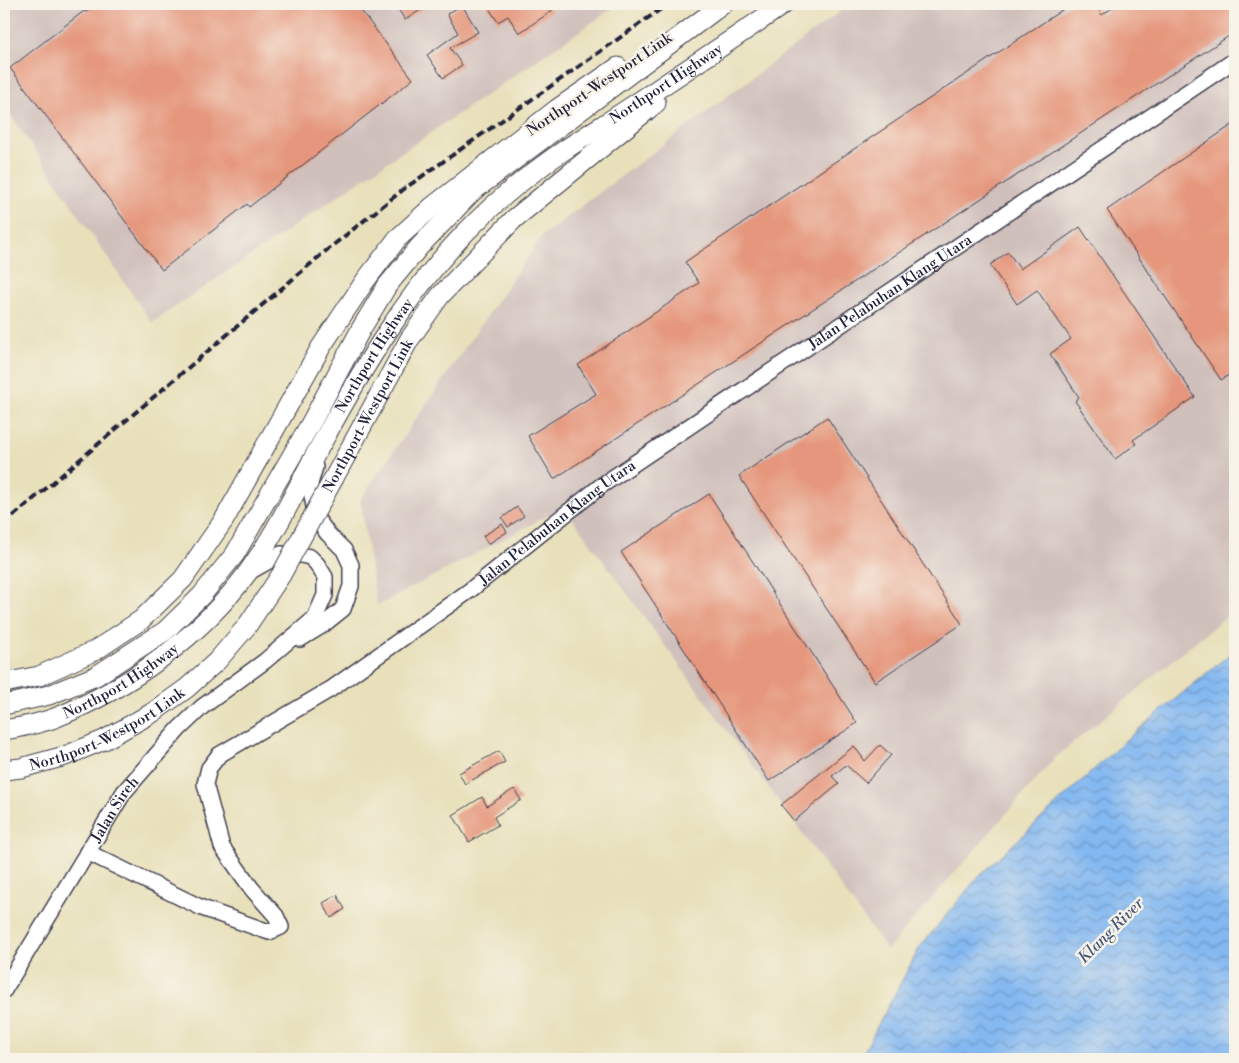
<svg xmlns="http://www.w3.org/2000/svg" width="1239" height="1063" viewBox="0 0 1239 1063" font-family="'Libre Bodoni',serif">
<style>
.industrial{fill:#d0c0bc}
.water{fill:url(#water-waves);stroke:#526d96}
.building{fill:#e5967b}
.lines{fill:none;stroke-linecap:round;stroke-linejoin:round}
.minor-casing{stroke:#403e4e;stroke-width:18}
.major-casing{stroke:#403e4e;stroke-width:21}
.minor{stroke:#fff;stroke-width:15}
.major{stroke:#fff;stroke-width:19}
.rail{stroke:#22223b;stroke-width:4;stroke-dasharray:8 4;stroke-linecap:butt}
.major-bridge-casing{stroke:#403e4e;stroke-width:21;stroke-linecap:butt}
.major-bridge{stroke:#fff;stroke-width:19}
.labels{text-anchor:middle;stroke-width:5;stroke-linejoin:round;paint-order:stroke}
.street-label{font-size:15px;fill:#22223b;stroke:#f7f3e8}
.water-label{font-size:16px;font-style:italic;fill:#44567b;stroke:#f7f3e8}
</style>
<defs>
<pattern id="water-waves" width="16" height="10" patternUnits="userSpaceOnUse" patternTransform="scale(1.25)"><rect width="16" height="10" fill="#83b8f1"/><path d="M0 5q4-4 8 0t8 0" fill="none" stroke="#6b95c4"/></pattern>
</defs>
<rect width="100%" height="100%" fill="#f7f3e8"/>
<filter id="ink" filterUnits="userSpaceOnUse"><feTurbulence type="fractalNoise" baseFrequency=".02" numOctaves="2"/><feDisplacementMap in="SourceGraphic" scale="10" xChannelSelector="R" yChannelSelector="G"/><feConvolveMatrix kernelMatrix="1 2 1 2 8 2 1 2 1" color-interpolation-filters="sRGB"/></filter>
<filter id="wash" filterUnits="userSpaceOnUse"><feTurbulence type="fractalNoise" baseFrequency=".0096" numOctaves="4" result="noise"/><feDisplacementMap in="SourceGraphic" scale="20" xChannelSelector="R" yChannelSelector="G"/><feGaussianBlur stdDeviation="1.12" result="paint"/><feColorMatrix in="noise" values="0 0 0 0 0 0 0 0 0 0 0 0 0 0 0 0 0 1.4 0 .05"/><feComposite in="paint" operator="in"/></filter>
<g filter="url(#wash)">
<rect width="100%" height="100%" fill="#e8e0ba"/>
<path class="industrial" d="M4,4H619L152,323L4,105Z
M850,4H1235V609L1055,758L887,950L564,507L377,606L360,500L542,236Z"/>
<path class="water" d="M1235,650V1059H860L920,947L978,877L1128,738Z"/>
<g id="blocks">
<path class="building" d="M97,4H356L413,79L249,207L247,204L162,270L10,68L84,11L86,12Z
M395,4H430L405,20Z
M486,4H547L552,11L519,33L508,16L498,22Z
M1071,4H1095L1102,15L1118,4H1235V32L554,479L528,436L596,394L578,365L699,283L685,262Z
M462,5L478,32L450,48L462,65L443,78L427,55L458,33L447,14Z
M1235,123V371L1221,380L1107,210Z
M1080,227L1195,397L1133,440L1136,444L1115,459L1075,401L1079,397L1050,354L1071,339L1037,290L1017,304L990,265L1008,252L1020,269Z
M827,417L962,624L875,682L739,476Z
M709,494L857,723L769,781L621,552Z
M517,507L524,516L508,527L502,518Z
M502,524L507,532L488,544L483,536Z
M880,745L891,755L866,783L846,765L832,776L839,784L794,821L781,805L854,746L865,761Z
M499,751L505,762L465,784L459,773Z
M514,789L521,800L494,817L498,825L469,842L453,815L482,797L487,806Z
M337,895L345,909L331,918L323,903Z"/>
</g>
</g>
<g filter="url(#ink)">
<use href="#blocks" fill-opacity="0" stroke="#403e4e" stroke-width="1"/>
<g class="lines">
<g class="minor-casing">
<g id="minor">
<path d="M300,639L323,625L343,609L351,586V565L344,550L328,534L316,518L310,484L315,467"/>
<path id="s1" d="M87,852L202,908L269,932L281,927L276,916L252,889L222,847L205,784L209,768L219,755L331,689L469,591L602,485L1235,60"/>
<path id="s2" d="M4,990L124,792L179,729L202,707L265,661L315,618L325,595V577L317,564L310,557L301,555L281,554L251,571"/>
</g>
</g>
<g class="major-casing">
<g id="major">
<path d="M514,219L656,103"/>
<path d="M4,683L39,676L96,650L141,620L183,579L224,520L321,347L365,281L397,239L432,207L557,109L618,67"/>
<path d="M4,705L49,695L96,676L165,631L201,596L235,554L312,421L361,329L387,286L419,247L473,191L723,4"/>
<path id="s3" d="M4,730C21,727 40,724 57,717C129,688 202,635 248,572C278,531 299,483 324,439C364,366 406,295 463,235C487,210 514,186 542,166C567,147 594,131 620,114C675,78 730,41 784,4"/>
</g>
</g>
<use href="#minor" class="minor"/>
<use href="#major" class="major"/>
<path class="rail" d="M4,524L327,250L404,189L668,4"/>
<g class="major-bridge-casing">
<g id="major-bridge">
<path id="s4" d="M4,770L21,768L65,756L104,740L152,713L187,688L217,661L247,626L281,575L409,340L440,296L514,219"/>
</g>
</g>
<use href="#major-bridge" class="major-bridge"/>
</g>
</g>
<g class="labels">
<g class="street-label">
<text dy="5" stroke="none"><textPath href="#s3" startOffset="952">Northport Highway</textPath></text>
<text transform="translate(599 84) rotate(-34)" y="5">Northport-Westport Link</text>
<text dy="5" stroke="none"><textPath href="#s1" startOffset="1226">Jalan Pelabuhan Klang Utara</textPath></text>
<text dy="5" stroke="none"><textPath href="#s3" startOffset="548">Northport Highway</textPath></text>
<text dy="5" stroke="none"><textPath href="#s4" startOffset="532">Northport-Westport Link</textPath></text>
<text dy="5" stroke="none"><textPath href="#s1" startOffset="821">Jalan Pelabuhan Klang Utara</textPath></text>
<text dy="5" stroke="none"><textPath href="#s3" startOffset="128">Northport Highway</textPath></text>
<text dy="5" stroke="none"><textPath href="#s4" startOffset="112">Northport-Westport Link</textPath></text>
<text dy="5" stroke="none"><textPath href="#s2" startOffset="212">Jalan Sireh</textPath></text>
</g>
<g class="water-label">
<text transform="translate(1110 930) rotate(-45)" y="6">Klang River</text>
</g>
</g>
<rect width="1239" height="1063" fill="none" stroke="#f7f3e8" stroke-width="20"/>
</svg>
